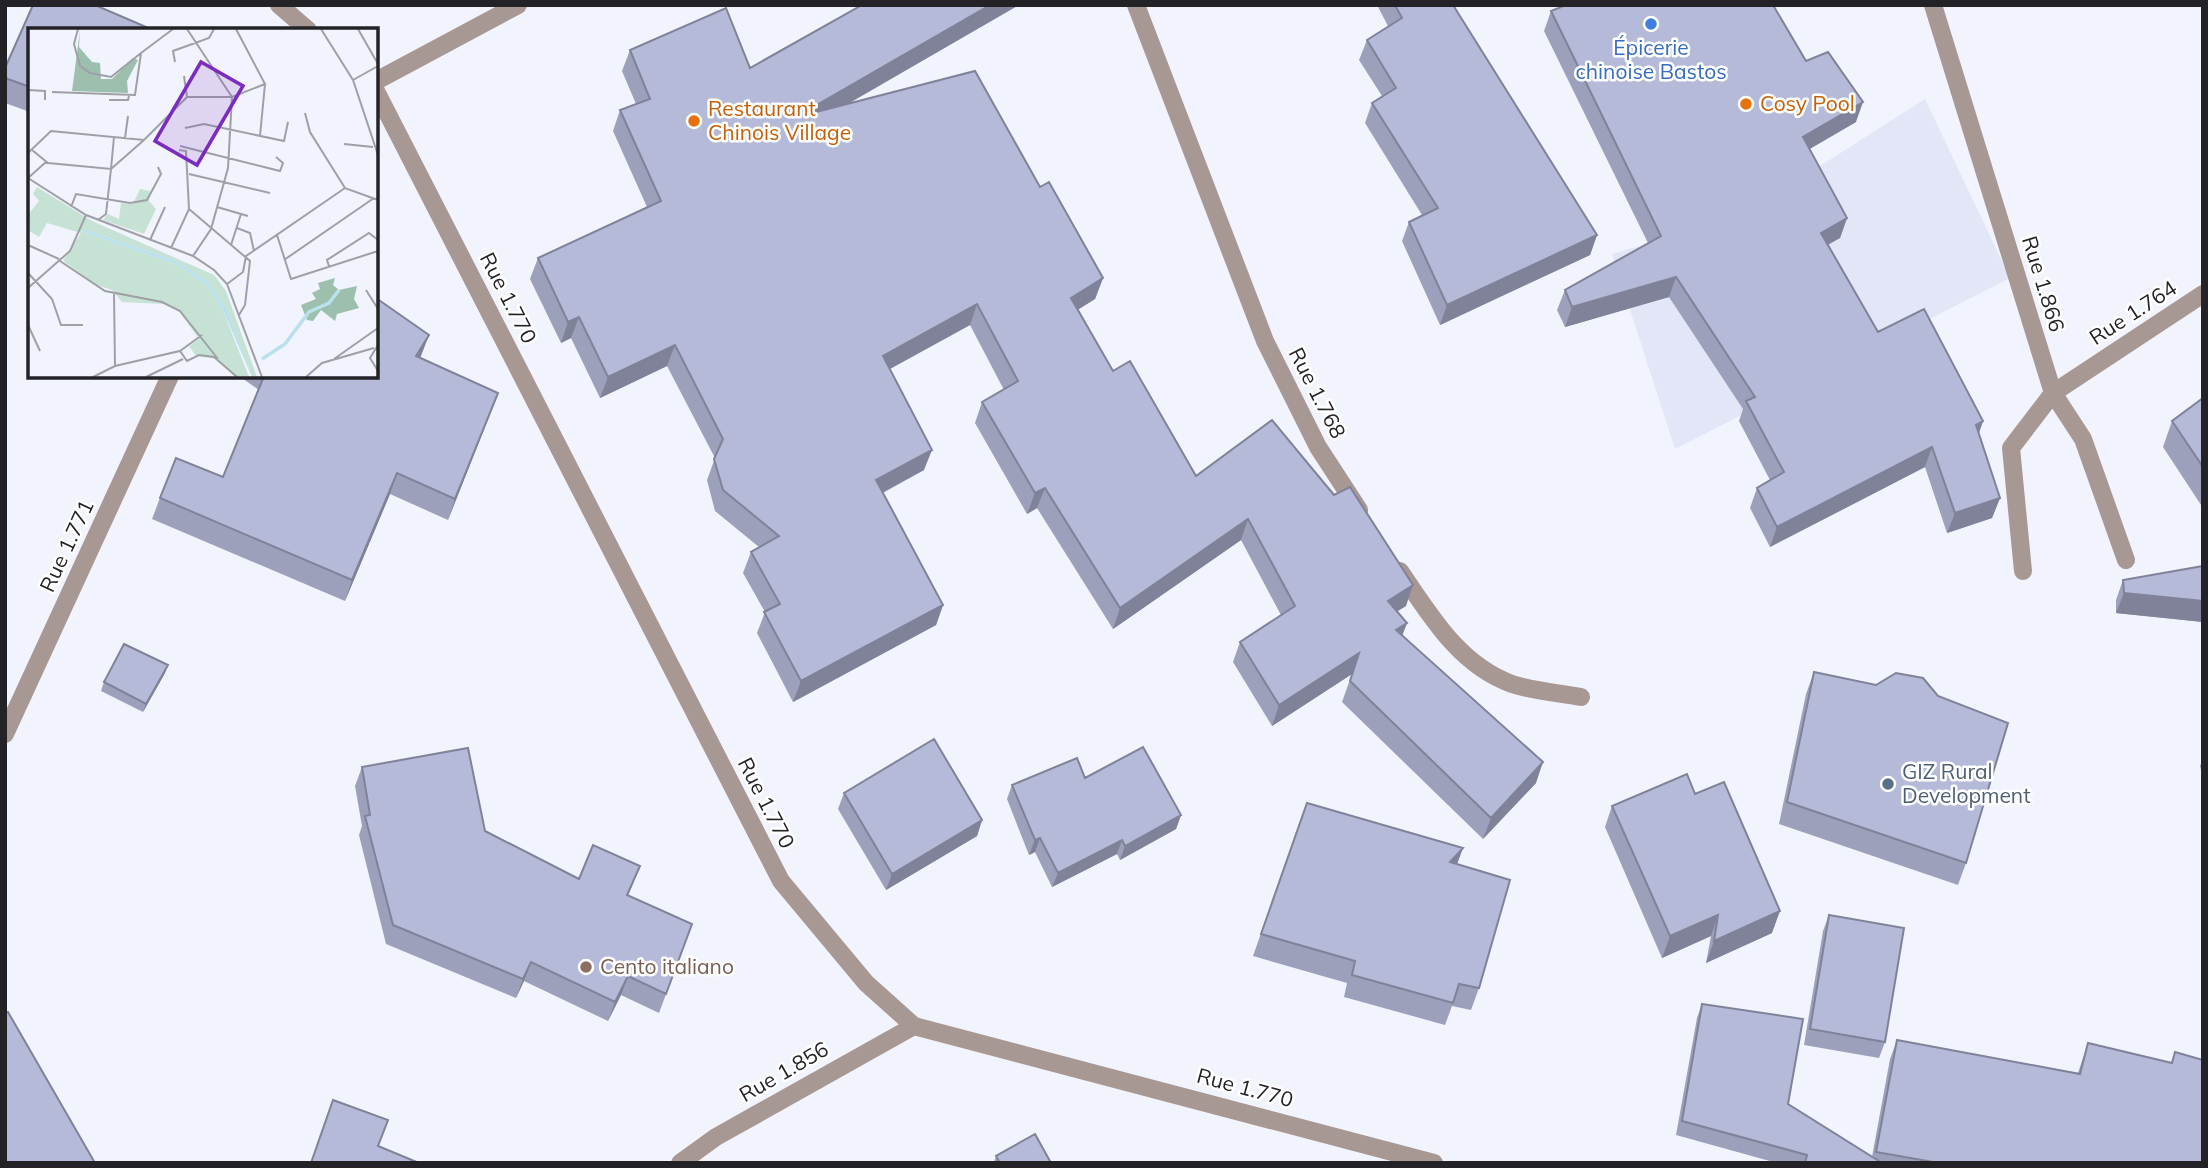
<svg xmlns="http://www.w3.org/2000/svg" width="2208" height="1168" viewBox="0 0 2208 1168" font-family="Mulish,sans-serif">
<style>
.built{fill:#e3e6f7}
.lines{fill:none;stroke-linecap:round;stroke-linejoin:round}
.minor{stroke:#a89893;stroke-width:18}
.wall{fill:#9ca0bb}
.shaded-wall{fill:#7f8298}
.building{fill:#b5bad9;stroke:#7f8298;stroke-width:2}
.shop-dot{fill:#3f7fe0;stroke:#fff;stroke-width:2.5}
.food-dot{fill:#e8710a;stroke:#fff;stroke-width:2.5}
.service-dot{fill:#5c6f8a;stroke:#fff;stroke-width:2.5}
.education-dot{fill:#8d6e63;stroke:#fff;stroke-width:2.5}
.labels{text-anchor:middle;stroke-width:5;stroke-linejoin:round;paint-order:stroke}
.shop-label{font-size:21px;fill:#366cbe;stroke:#fff}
.food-label{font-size:21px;fill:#c56008;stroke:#fff;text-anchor:start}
.street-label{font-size:21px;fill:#232327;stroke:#fff}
.service-label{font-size:21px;fill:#4e5e75;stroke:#fff;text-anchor:start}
.education-label{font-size:21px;fill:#785e54;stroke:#fff;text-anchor:start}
.inset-river{fill:none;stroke:#b9e1ed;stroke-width:3.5}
.inset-road{fill:none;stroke:#9fa0a7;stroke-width:2}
.view{fill:#7b2cbf;fill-opacity:0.15;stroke:#7b2cbf;stroke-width:3.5}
.inset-edge{fill:none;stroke:#232327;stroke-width:3.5}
</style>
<rect width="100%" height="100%" fill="#f1f3fd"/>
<path class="built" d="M1925,99L2010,278L1675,449L1612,254L1639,246L1648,267L1806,175Z"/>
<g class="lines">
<path class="minor" d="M279,5L308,30
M1136,5L1265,341L1318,447L1359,510
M1933,5L2053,393L2011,448L2023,571
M376,81L518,5
M376,91L781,881L866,983L914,1026L1434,1163
M2126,560L2083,439L2053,393L2203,294
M1400,571C1430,615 1459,665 1512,684C1533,691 1559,693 1581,697
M5,734L170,376
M680,1163L716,1137L914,1026"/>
</g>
<path class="wall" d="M862,5H1019L848,104L1040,187L1103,278L1095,299L1077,310L1113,371L1196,476L1406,606L1397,611L1407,623L1402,635L1536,783L1483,839L1342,702L1352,674L1272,726L1233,662L1240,642L1281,615L1241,540L1113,629L1037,508L1027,514L975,423L982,402L1004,390L970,325L890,369L924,470L883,493L943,605L936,625L793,702L757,633L765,612L743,573L751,552L759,547L715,511L707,480L715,458L667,366L600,398L571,338L561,343L530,279L538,258L647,207L613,131L620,110L636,104L622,71L630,50L750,68Z
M1377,5H1453L1597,235L1590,255L1440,325L1402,241L1409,222L1422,215L1365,123L1372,103L1382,96L1359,60L1367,40L1388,26Z
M1551,11L1806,61L1856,122L1809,149L1847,218L1840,238L1828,245L1878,332L1983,421L1979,433L2000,498L1992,518L1947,533L1925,467L1770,547L1750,508L1757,488L1770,480L1739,421L1743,409L1669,297L1565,327L1557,310L1565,290L1648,243L1544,31Z
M30,30V112L5,103V68Z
M420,357L490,414L448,520L390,494L345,601L152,519L160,498L223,477L259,390L239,376H376Z
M2203,398V508L2163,447L2172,421Z
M2203,566V622L2116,613V600L2123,580Z
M1814,672L1966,863L1958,885L1779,824L1806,694Z
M165,673L143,712L101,691L104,682Z
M2203,759V777L2200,766Z
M362,767L579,879L640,866L628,896L692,924L659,1013L621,995L608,1021L524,981L516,998L386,944L359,835L362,826L355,786Z
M1085,778L1181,815L1176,829L1120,860L1117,854L1052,887L1035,852L1029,855L1007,799L1012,785Z
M844,793L982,820L977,836L886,890L838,809Z
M1695,794L1772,933L1706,963L1711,936L1662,958L1605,827L1612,806Z
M1307,803L1457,864L1479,988L1471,1010L1452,1006L1445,1025L1344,997L1347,983L1253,956Z
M1829,915L1885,1042L1879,1058L1804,1045L1823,931Z
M1702,1004L1788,1104L1872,1157L1890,1059L1897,1040L2078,1073L2088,1043L2171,1063L2175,1052L2203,1163H1777L1676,1135L1697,1018Z
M996,1156L1051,1163H994Z"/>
<path class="shaded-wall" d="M990,5H1019L802,130L810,109Z
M1863,102L1856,122L1796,157L1803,137Z
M1847,218L1840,238L1813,252L1821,233Z
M1597,235L1590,255L1440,325L1447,305Z
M1676,277L1669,297L1565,327L1572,307Z
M1103,278L1095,299L1063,319L1071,298Z
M977,304L970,325L875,377L883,356Z
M579,317L571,338L561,343L568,322Z
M429,335L421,356L409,376L416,356Z
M675,345L667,366L600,398L608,377Z
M498,393L490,414L448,520L455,499Z
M1983,421L1976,441V425Z
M1932,447L1925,467L1770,547L1777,527Z
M932,450L924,470L868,500L876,480Z
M397,473L390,494L345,601L352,580Z
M1045,488L1037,508L1027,514L1035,493Z
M2000,498L1992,518L1947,533L1955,513Z
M1248,519L1241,540L1113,629L1120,608Z
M1413,585L1406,606L1380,622L1388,601Z
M2124,593L2203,601V622L2116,613Z
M943,605L936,625L793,702L801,681Z
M1407,623L1399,644L1396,630Z
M1359,653L1352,674L1272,726L1279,705Z
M168,665L165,673L143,712L146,704Z
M1543,762L1536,783L1483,839L1491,818Z
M1181,815L1176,829L1120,860L1125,846Z
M982,820L977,836L886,890L892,874Z
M1040,838L1035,852L1029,855L1035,840Z
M1122,840L1117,854L1052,887L1058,873Z
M1463,848L1455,870L1450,862Z
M1780,911L1772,933L1706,963L1714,941Z
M1718,915L1711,936L1662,958L1670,936Z
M531,962L524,981L516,998L523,979Z
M628,976L621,995L608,1021L615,1002Z"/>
<path class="building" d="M33,5H95L153,30H30V87L5,78V68Z
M862,5H990L810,109L812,113L975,71L1040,187L1049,182L1103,278L1071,298L1113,371L1130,361L1196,476L1272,420L1334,495L1350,487L1413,585L1388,601L1407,623L1396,630L1543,762L1491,818L1350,681L1359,653L1279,705L1240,642L1295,606L1248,519L1120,608L1045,488L1035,493L982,402L1018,381L977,304L883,356L932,450L876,480L943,605L801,681L764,612L780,604L751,552L779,536L723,490L714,459L723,439L675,345L608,377L579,317L568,322L538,258L661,201L620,110L650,99L630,50L726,8L750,68Z
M1395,5H1453L1597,235L1447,305L1409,222L1438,208L1372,103L1396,88L1367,40L1402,18Z
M1566,5H1773L1806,61L1828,52L1863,102L1803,137L1847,218L1821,233L1878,332L1924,309L1983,421L1976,425L2000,498L1955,513L1932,447L1777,527L1757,488L1784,472L1746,401L1755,397L1676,277L1572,307L1565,290L1661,236L1551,11Z
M376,298L429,335L416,356L498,393L455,499L397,473L352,580L160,498L176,458L223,477L264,376H376Z
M2203,398V467L2172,421Z
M2203,566V601L2124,593L2123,580Z
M124,644L168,665L146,704L104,682Z
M1814,672L1876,685L1896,673L1923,678L1938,696L2008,723L1966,863L1787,802Z
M934,739L982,820L892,874L844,793Z
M1143,747L1181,815L1125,846L1122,840L1058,873L1040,838L1035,840L1012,785L1077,758L1085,778Z
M468,748L485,831L579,879L593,845L640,866L627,895L692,924L666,994L628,976L615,1002L531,962L523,979L393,925L365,816L370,815L362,767Z
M1687,774L1695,794L1724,782L1780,911L1714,941L1718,915L1670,936L1612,806Z
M1307,803L1463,848L1450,862L1510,880L1479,988L1459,984L1453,1003L1352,975L1355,961L1261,934Z
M1829,915L1904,928L1885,1042L1810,1029Z
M1702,1004L1803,1019L1788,1104L1882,1163H1805L1807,1155L1682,1121Z
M8,1012L95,1163H5V1013Z
M1897,1040L2080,1074L2088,1043L2172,1063L2175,1052L2203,1060V1163H1939L1876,1152Z
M333,1100L388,1120L378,1146L419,1163H311Z
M1035,1134L1051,1163H1000L996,1156Z"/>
<circle class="shop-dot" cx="1651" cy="24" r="7"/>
<g class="food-dot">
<circle cx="1746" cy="104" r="7"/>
<circle cx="694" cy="121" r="7"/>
</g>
<circle class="service-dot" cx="1888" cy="784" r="7"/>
<circle class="education-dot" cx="586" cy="967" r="7"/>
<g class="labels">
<g class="shop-label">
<text x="1651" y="55">Épicerie<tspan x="1651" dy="24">chinoise Bastos</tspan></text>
</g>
<g class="food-label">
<text x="1760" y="111">Cosy Pool</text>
<text x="708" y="116">Restaurant<tspan x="708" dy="24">Chinois Village</tspan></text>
</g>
<g class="street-label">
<text transform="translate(2043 284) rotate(73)" y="7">Rue 1.866</text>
<text transform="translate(508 298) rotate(63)" y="7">Rue 1.770</text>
<text transform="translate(2133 313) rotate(-33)" y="7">Rue 1.764</text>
<text transform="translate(1317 393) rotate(63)" y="7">Rue 1.768</text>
<text transform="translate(67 546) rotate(-65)" y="7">Rue 1.771</text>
<text transform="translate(766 803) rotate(63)" y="7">Rue 1.770</text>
<text transform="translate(784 1072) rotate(-30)" y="7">Rue 1.856</text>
<text transform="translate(1245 1088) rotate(15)" y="7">Rue 1.770</text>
</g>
<g class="service-label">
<text x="1902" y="779">GIZ Rural<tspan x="1902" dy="24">Development</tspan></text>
</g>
<g class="education-label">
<text x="600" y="974">Cento italiano</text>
</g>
</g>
<g transform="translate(28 28)">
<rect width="350" height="350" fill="#f1f3fd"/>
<path d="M9,159L64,193L186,247L198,263L229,349H224L198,280L180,254L148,233L58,202L53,203L150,237L179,257L194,280L221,349H209L190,331L168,328L161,318L171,311L150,282L136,276L94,274L84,262L69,257L35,233L53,205L19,195L11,209L0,202V187L11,173L5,166ZM112,161L122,163L121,173L128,181L116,206L75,192L80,186L91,191L93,175L105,176Z" fill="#c6e2d4"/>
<path d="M52,2L51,19L64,34L72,35L73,51H84L105,30L110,32L99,53L100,65L44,63ZM307,250L305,257L311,262L329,258L326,271L331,280L309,286L307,293L293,282L285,293L279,292L273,277L288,271L284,265L292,261L290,255Z" fill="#9cbfae"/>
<path d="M58,202L148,233L180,254L198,280L224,349L194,280L179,257L150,237L53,203Z" fill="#b9e1ed"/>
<path class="inset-river" d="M234,331L257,316L281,284L301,275L311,262"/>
<path class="inset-road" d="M50,1L46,16L52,38L62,45L83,49L113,25M159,1L204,69L200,140L183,201L165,228M293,1L325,52L350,127M330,1L350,36M147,34L145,23L181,10L186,1M156,48L159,69M325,52L350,38M0,62L17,63V72M24,64L107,67L113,25L145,1M81,72H100L101,68M277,85L282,104L317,160M157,100L176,96L256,113L260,94M232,108L237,56M97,110L100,88M316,116L345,119M152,118L252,143L255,135L248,129M4,122L20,135L83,141L86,109M0,125L23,103L116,112L159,69H204L237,56L208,1M161,146L242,165M0,150L18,134M0,150L58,187L165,228L186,242L199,256L234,349M43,179L48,166L102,175L119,172L133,146L130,139M189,179L220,188M161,181L222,233L217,277L211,287M70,192L78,186L83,141L116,112M209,200L222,205L226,223M249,207L263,251L350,223M122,212L137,179M0,217L31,231M203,217L213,186M143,220L161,181L158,123L151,122M256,232L346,170M32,233L77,263L134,274L152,283L190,331M301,238L299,232L341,205L350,212M0,245L24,271L33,297H55M199,256L215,244L218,228L317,160L350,172M0,260L42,223L58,187M338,262L350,281M86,266L87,338M0,297L12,323M350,317L342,330L350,343M152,323L174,307M306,331L350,300M65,349L87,338L152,323L159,333L171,327L186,329L209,349M118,349L155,331M278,349L294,335L346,320"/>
<path class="view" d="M173,34L215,58L169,137L127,113Z"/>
<rect width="350" height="350" class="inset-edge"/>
</g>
<rect width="2208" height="1168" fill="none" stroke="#232327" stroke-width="14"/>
</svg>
